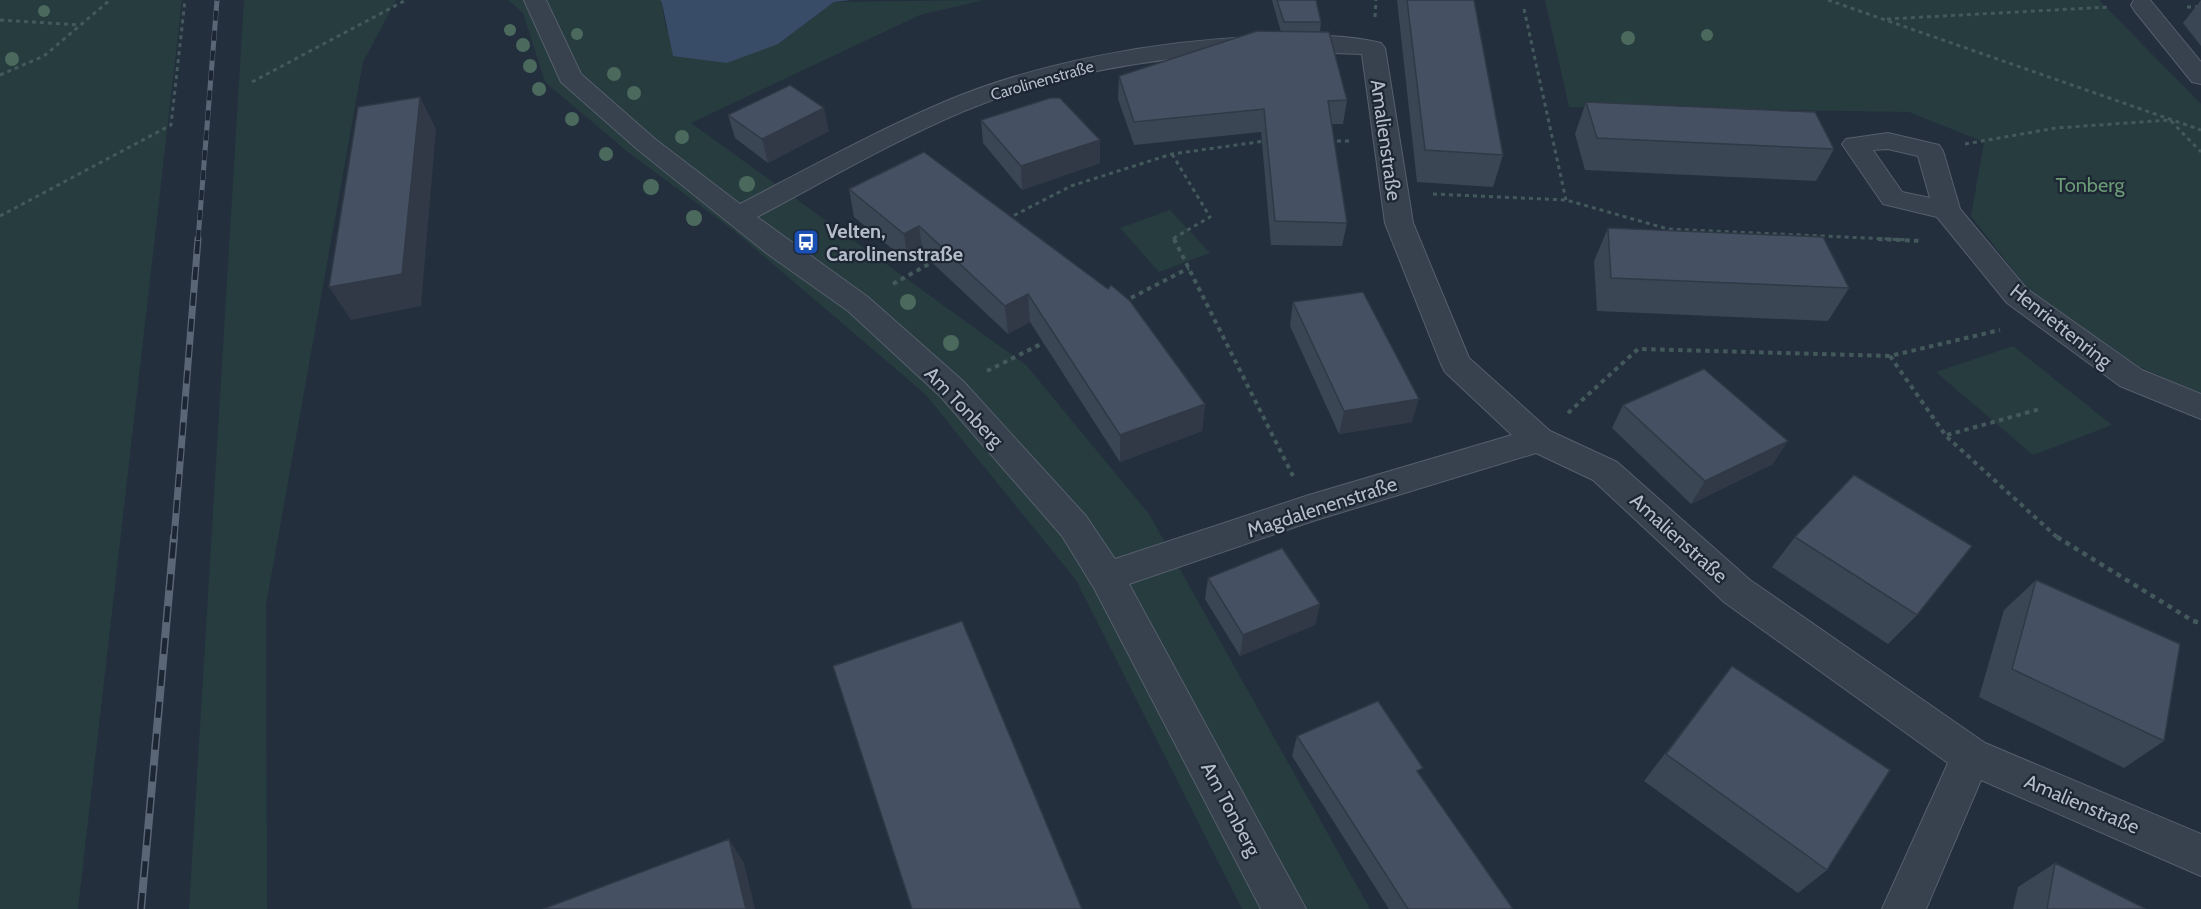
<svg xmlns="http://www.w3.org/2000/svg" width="2201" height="909" viewBox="0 0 2201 909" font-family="Cabin,sans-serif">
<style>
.green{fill:#263c3f}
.water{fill:#394c67}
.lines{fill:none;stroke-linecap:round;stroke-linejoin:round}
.street-casing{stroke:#565f6c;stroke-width:2}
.path-far2{stroke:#44595c;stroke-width:3;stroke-dasharray:4 4;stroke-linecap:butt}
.path-far1{stroke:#44595c;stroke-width:4;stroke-dasharray:4.5 4.5;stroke-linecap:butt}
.path{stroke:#44595c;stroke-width:4.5;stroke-dasharray:5 5;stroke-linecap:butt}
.street{fill:#38414e;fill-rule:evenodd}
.rail-far2-casing{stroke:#5a6575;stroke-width:5}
.rail-far1-casing{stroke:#5a6575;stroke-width:7}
.rail-casing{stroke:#5a6575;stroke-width:8}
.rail-far2{stroke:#1d2633;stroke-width:4;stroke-dasharray:10;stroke-linecap:butt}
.rail-far1{stroke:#1d2633;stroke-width:4.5;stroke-dasharray:13;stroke-linecap:butt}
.rail{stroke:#1d2633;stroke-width:5;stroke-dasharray:16;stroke-linecap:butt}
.tree{fill:#4b6a5d}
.wall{fill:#3b4654}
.shaded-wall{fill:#303945}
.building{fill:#455162;stroke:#303945;stroke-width:1.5}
.labels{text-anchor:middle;stroke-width:4.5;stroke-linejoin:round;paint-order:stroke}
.far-street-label{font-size:16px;fill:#b4bcc9;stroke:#1d2633}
.street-label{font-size:20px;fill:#b4bcc9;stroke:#1d2633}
.park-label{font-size:20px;fill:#6b9a76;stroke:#1d2633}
.poi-label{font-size:20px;font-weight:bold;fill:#b4bcc9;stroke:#1d2633;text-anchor:start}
</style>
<rect width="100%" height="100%" fill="#242f3e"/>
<path class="green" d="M0,0H182L78,909H0Z
M244,0H396L363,62L266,605L267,909H189Z
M508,0H660L662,3L666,29L778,44L834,2L984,0L920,15L691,123L1026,365L1149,514L1370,909H1242L1076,580L925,394L733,230L628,152L545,82L523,13Z
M1545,0H2099L2201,104V394L2140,367L2028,289L1971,216L1984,142L1909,112L1569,107Z
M1170,210L1210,253L1159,272L1120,228Z
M2013,346L2112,425L2033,455L1936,372Z"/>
<path class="water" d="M660,0H851L834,2L778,44L727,63L673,56L662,3Z"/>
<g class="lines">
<g class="street-casing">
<path id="street" d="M524,0H546L581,74L655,139L740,204C807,169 874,132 944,102C1036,63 1154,41 1254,37C1295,36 1341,33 1381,43L1385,48L1413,223L1469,358L1550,431L1617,462L1750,580L1985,743L2201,834V876L1981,780L1926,909H1882L1948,763L1724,602L1593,480L1536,453L1313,521L1129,584L1306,909H1261L1094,588L1062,536L941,397L848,311L769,255L637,149L561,82ZM1280,51L1362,54L1385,223L1441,364L1445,372L1512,435L1309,495L1115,559L1086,516L963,381L868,297L757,217C825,181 893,141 964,111C1064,70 1172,54 1280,51Z
M2134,0H2150L2201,62V84L2192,82L2134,10L2131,5Z
M1888,133L1939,145L1943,151L1960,209L2027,289L2142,370L2201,394V419L2120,386L2007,303L1937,217L1883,204L1842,144L1846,139ZM1888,149L1918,156L1930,198L1902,192L1873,150Z"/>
</g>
<path class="path-far2" d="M1828,0L2201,130
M2187,7H2201
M1524,9L1566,200
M1375,17L1376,0
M1887,19L2110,7
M0,20L80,25
M0,75L44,56L110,0
M252,82L406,0
M1329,141H1349
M1965,144L2056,128L2170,120L2201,152
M1172,154L1210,217L1174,238L1175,240
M1433,194L1566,200L1668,229L1910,240
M0,216L171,125L185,0
M1007,219L1071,186L1172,154L1265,141"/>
<path class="path-far1" d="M1174,239L1293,476
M1878,239L1922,241
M893,284L936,260
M1123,302L1189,268
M1890,356L1946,436L2059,539
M987,371L1047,341
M1568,413L1638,349L1890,356L2000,330
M1947,435L2040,409"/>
<path class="path" d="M2057,537L2193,621L2201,623"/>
<use href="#street" class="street"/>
<g class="rail-far2-casing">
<path id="rail-far2" d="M198,240L217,0"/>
</g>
<g class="rail-far1-casing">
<path id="rail-far1" d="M174,539L198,239"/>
</g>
<g class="rail-casing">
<path id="rail" d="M141,909L174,537"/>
</g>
<use href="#rail-far2" class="rail-far2"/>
<use href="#rail-far1" class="rail-far1"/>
<use href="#rail" class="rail"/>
</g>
<g class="tree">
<circle cx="44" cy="11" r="6"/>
<circle cx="510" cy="30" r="6"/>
<circle cx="577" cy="34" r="6"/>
<circle cx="1707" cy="35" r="6"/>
<circle cx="1628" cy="38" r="7"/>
<circle cx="523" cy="45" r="7"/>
<circle cx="12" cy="59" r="7"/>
<circle cx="530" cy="66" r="7"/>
<circle cx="614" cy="74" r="7"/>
<circle cx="539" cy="89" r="7"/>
<circle cx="634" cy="93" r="7"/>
<circle cx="572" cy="119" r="7"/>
<circle cx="682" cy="137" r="7"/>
<circle cx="606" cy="154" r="7"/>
<circle cx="747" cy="184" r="8"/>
<circle cx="651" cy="187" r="8"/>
<circle cx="694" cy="218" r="8"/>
<circle cx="908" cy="302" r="8"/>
<circle cx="951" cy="343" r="8"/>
</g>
<path class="wall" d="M1272,0H1316L1321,22L1320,32L1347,100L1343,124H1331L1347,223L1342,246L1271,245L1261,132L1134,145L1118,99L1119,76L1281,32Z
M1397,0H1474L1503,155L1493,187L1417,182Z
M2201,0V46L2183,23Z
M1586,102L1834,149L1816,181L1585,170L1575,134Z
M728,115L829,131L768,163L735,138Z
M981,120L1100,140V163L1022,190L983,143Z
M924,152L1205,404L1202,431L1120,462L1030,322L1008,334L923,254L908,262L854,217L849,189Z
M1608,228L1849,288L1828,321L1597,311L1594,261Z
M1293,302L1412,422L1339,434L1290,326Z
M1623,405L1773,464L1691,504L1612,428Z
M1795,537L1917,615L1888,644L1772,567Z
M1208,578L1320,604L1315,625L1240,656L1205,599Z
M2036,580L2164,741L2124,768L1979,697L2004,610Z
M1732,666L1827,870L1798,893L1644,781Z
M1297,736L1420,775L1513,909H1389L1292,756Z
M2055,863L2146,909H2013L2018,887Z"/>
<path class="shaded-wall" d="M420,97L436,129L421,306L351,320L329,287Z
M824,108L829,131L768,163L762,139Z
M1100,140V163L1022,190L1021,166Z
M919,226L923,254L908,262L904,234Z
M1028,294L1030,322L1008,334L1005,306Z
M1419,399L1412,422L1339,434L1344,411Z
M1205,404L1202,431L1120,462V435Z
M1788,441L1773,464L1691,504L1705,481Z
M1320,604L1315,625L1240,656L1243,635Z
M729,839L744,863L755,909H746Z"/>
<path class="building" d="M1277,0H1316L1321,22H1284Z
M1407,0H1474L1503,155L1425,150Z
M1257,31L1329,32L1347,100L1328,101L1347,223L1275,221L1264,109L1134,122L1119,76Z
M790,85L824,108L762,139L728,115Z
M420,97L402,274L329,287L358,107Z
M1050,98H1060L1100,140L1021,166L981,120Z
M1586,102L1815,112L1834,149L1597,138Z
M924,152L1108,289L1111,285L1130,301L1205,404L1120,435L1028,294L1005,306L919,226L904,234L849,189Z
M1608,228L1823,237L1849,288L1611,278Z
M1363,292L1419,399L1344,411L1293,302Z
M1704,369L1788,441L1705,481L1623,405Z
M1854,475L1972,546L1917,615L1795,537Z
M1282,548L1320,604L1243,635L1208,578Z
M2036,580L2180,644L2164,741L2012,669Z
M962,621L1082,909H912L833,666Z
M1732,666L1890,770L1827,870L1666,754Z
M1378,701L1423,768L1417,771L1513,909H1408L1297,736Z
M729,839L746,909H543Z
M2055,863L2146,909H2047Z"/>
<defs>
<g id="bus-square" transform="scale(1.35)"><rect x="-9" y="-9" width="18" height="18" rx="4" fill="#1a4fb4" stroke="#1d2633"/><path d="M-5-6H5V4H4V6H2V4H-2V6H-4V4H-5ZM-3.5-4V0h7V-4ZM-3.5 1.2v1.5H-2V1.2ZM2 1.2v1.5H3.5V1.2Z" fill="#fff"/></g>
</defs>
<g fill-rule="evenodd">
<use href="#bus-square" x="806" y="242"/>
</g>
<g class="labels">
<g class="far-street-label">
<text transform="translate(1042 80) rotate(-16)" y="6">Carolinenstraße</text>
</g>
<g class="street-label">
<text transform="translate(1386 140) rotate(82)" y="7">Amalienstraße</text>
<text transform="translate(2061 326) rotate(38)" y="7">Henriettenring</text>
<text transform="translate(964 407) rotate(46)" y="7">Am Tonberg</text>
<text transform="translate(1322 507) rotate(-18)" y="7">Magdalenenstraße</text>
<text transform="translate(1679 538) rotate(42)" y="7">Amalienstraße</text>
<text transform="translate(2082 804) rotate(23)" y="7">Amalienstraße</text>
<text transform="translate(1231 809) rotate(62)" y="7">Am Tonberg</text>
</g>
<g class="park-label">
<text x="2090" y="192">Tonberg</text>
</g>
<g class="poi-label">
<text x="826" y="238">Velten,<tspan x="826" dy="23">Carolinenstraße</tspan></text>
</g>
</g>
</svg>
